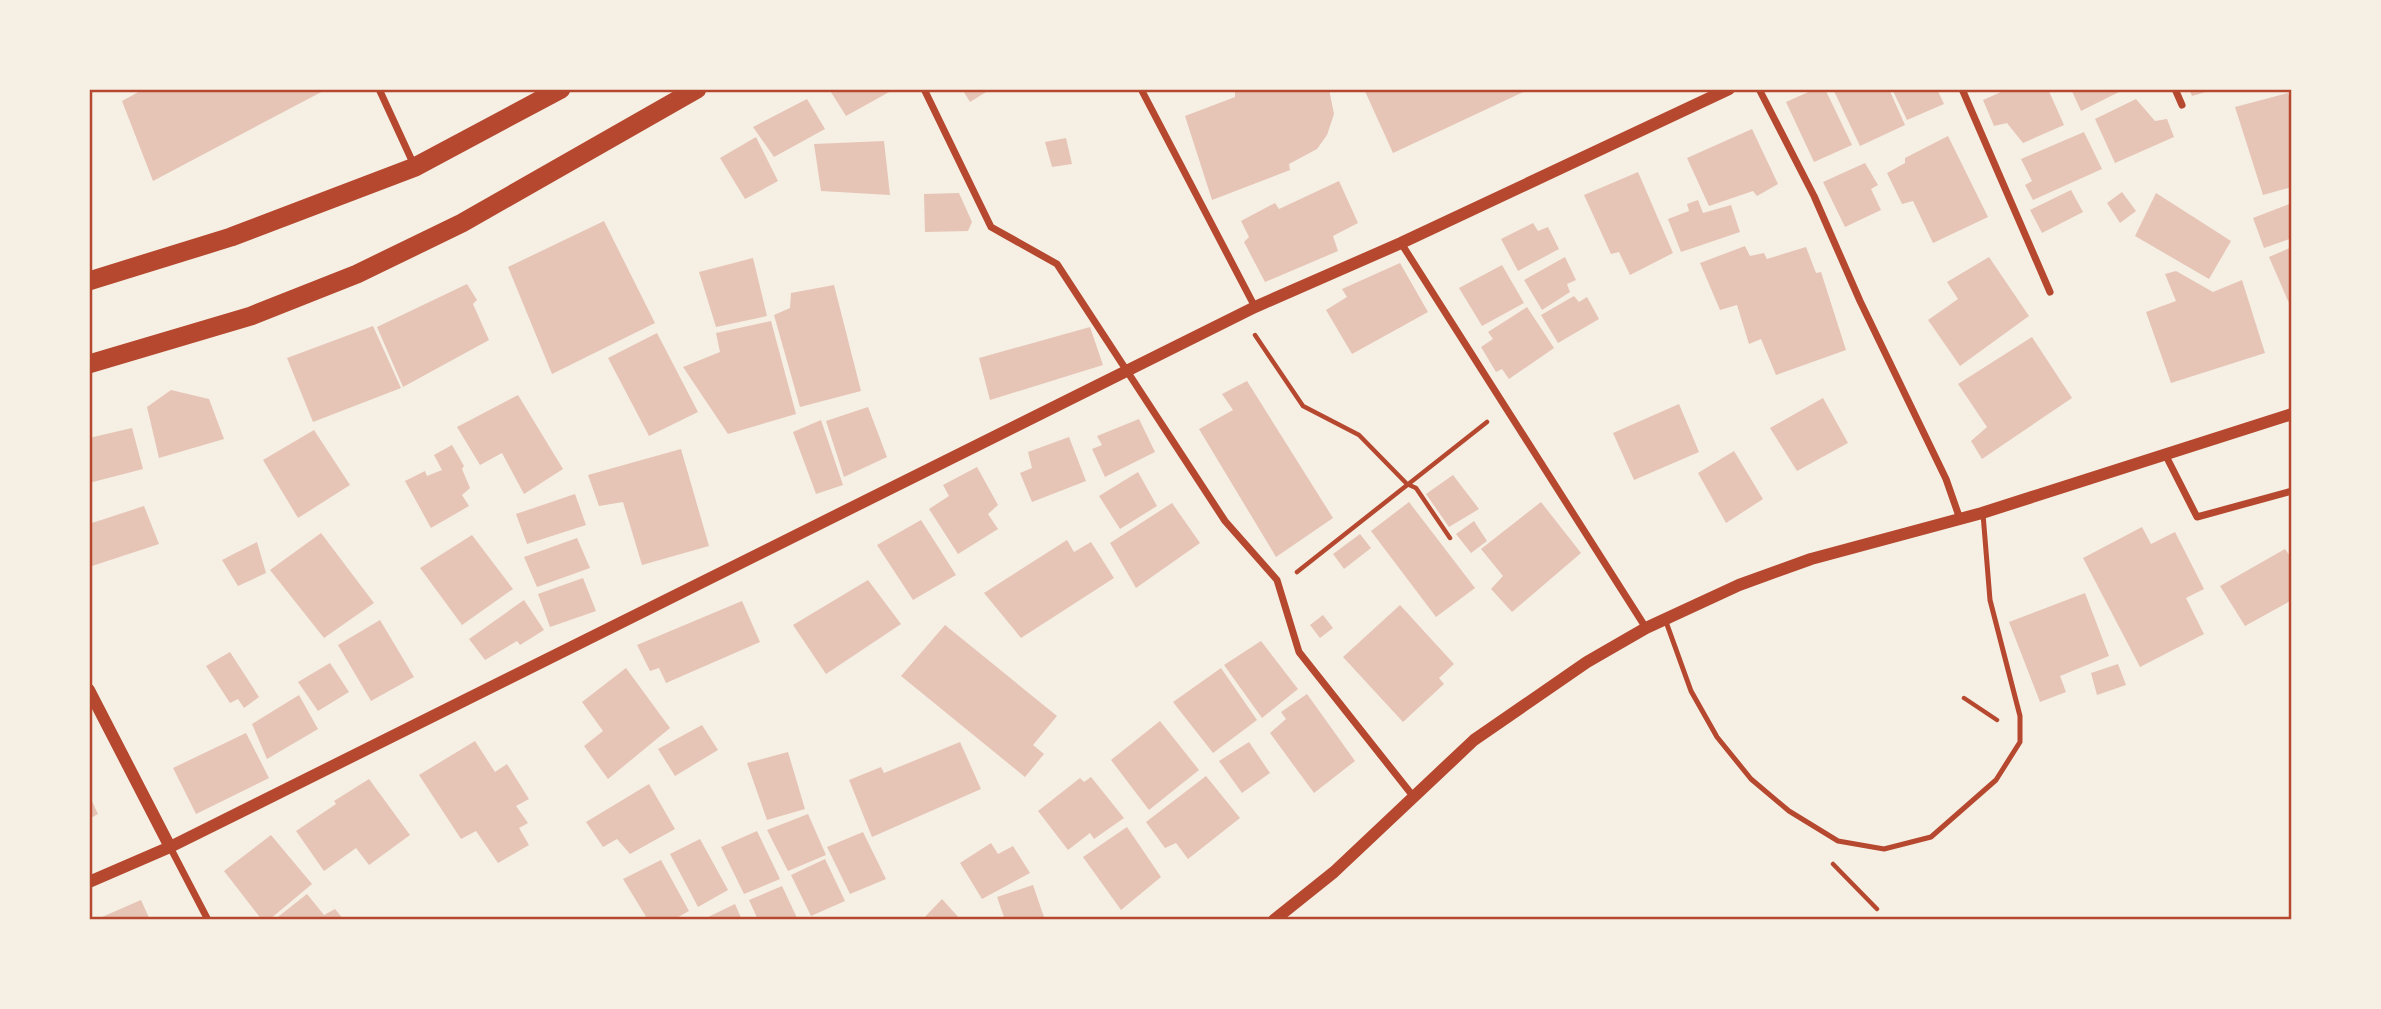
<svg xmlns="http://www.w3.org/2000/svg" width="2381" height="1009" viewBox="0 0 2381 1009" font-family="'Source Sans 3',sans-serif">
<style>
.building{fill:#e6c5b7}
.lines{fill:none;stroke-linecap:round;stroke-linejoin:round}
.path{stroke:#b5482f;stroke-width:4.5}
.service{stroke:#b5482f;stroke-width:5}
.minor{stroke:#b5482f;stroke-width:7}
.tertiary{stroke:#b5482f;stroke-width:12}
.trunk{stroke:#b5482f;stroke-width:19}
.neatline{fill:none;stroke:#b5482f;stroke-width:2.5}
</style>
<rect width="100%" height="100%" fill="#f6efe4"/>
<path class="building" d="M144,89H327L153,181L122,101Z
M829,89H890L891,91L846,116Z
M962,89H991L970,102Z
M1235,89H1329L1334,114L1327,135L1317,149L1289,164L1290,170L1212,200L1185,116L1235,97Z
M1364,89H1530L1393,153Z
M1815,89H1825L1852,145L1814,162L1786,102Z
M1833,89H1889L1905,125L1860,146Z
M1892,89H1937L1944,104L1907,120Z
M2008,89H2048L2064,125L2023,143L2007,123L1994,126L1983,100Z
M2071,89H2125L2081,111Z
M2189,89H2211L2212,90L2192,96Z
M2288,93L2292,106V187L2263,195L2235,107Z
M807,99L825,129L774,157L753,127Z
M2136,99L2155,121L2167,119L2174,137L2115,163L2095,119Z
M1752,129L1778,184L1757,196L1753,191L1709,206L1687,158Z
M2084,132L2102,169L2033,200L2025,185L2032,181L2021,159Z
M1948,136L1988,217L1933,243L1913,201L1902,204L1887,173L1905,163V158Z
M756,137L778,181L745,199L720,158Z
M1066,138L1072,164L1052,167L1045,142Z
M884,141L890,195L821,191L814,144Z
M1865,163L1878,185L1871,189L1881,210L1845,227L1823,182Z
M1638,172L1673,253L1630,275L1619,252L1611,254L1584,195Z
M1339,181L1358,223L1333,236L1338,251L1265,282L1244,242L1249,237L1241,221L1275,203L1279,209Z
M2071,190L2083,212L2042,233L2030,210Z
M2122,192L2136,211L2120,223L2107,203Z
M959,193L972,222L968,231L925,232L924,194Z
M2156,193L2231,241L2209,279L2135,236Z
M1698,200L1703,213L1731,205L1740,232L1681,252L1668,219L1689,211L1687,204Z
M2292,203V238L2264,248L2253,218Z
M604,221L655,323L552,374L508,267Z
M1533,223L1538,231L1548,227L1559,249L1518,271L1501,239Z
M1745,246L1750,256L1764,253L1767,259L1806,247L1816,273L1821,272L1846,350L1776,375L1761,339L1749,344L1737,305L1720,310L1700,263Z
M2292,247V310L2269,257Z
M1565,257L1576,280L1567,284L1570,292L1542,310L1524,280Z
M1989,257L2029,316L1960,366L1928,320L1958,299L1947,282Z
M753,258L767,316L716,327L699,272Z
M1400,263L1428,312L1352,354L1326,310L1347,297L1342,289Z
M1502,265L1524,303L1482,326L1459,288Z
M2176,271L2213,292L2242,280L2265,353L2171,383L2146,312L2176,301L2165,274Z
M467,284L477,300L473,304L489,340L403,387L377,327Z
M834,285L861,391L800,407L774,315L790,308L791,293Z
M1574,296L1579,302L1587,297L1599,319L1558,343L1541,315Z
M1527,307L1554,348L1509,379L1502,369L1496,372L1481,347L1493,339L1488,332Z
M771,321L796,414L728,434L683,367L720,352L716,333Z
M373,326L401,388L313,422L287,358Z
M1090,327L1103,365L990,400L979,358Z
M657,333L698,412L649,436L608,358Z
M2032,337L2072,398L1982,459L1971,441L1987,427L1958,384Z
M1247,381L1333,518L1276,557L1199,429L1233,410L1222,394Z
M171,390L209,399L224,439L159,458L147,407Z
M518,395L563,469L524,494L502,453L480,465L457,427Z
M1823,398L1848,443L1797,471L1770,428Z
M1679,404L1699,452L1634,480L1613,433Z
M868,407L887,457L844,477L826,421Z
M1139,419L1155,452L1105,477L1092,449L1102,445L1097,436Z
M821,420L843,485L816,494L793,432Z
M132,428L143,469L89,483V438Z
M314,430L350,485L298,518L263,460Z
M1069,437L1086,481L1032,502L1020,473L1032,468L1028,452Z
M452,445L464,466L462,469L470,488L462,495L469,506L431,528L405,481L425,471L427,476L442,470L434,455Z
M681,449L709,546L642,565L623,502L599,506L588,475Z
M1734,451L1763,499L1726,523L1698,473Z
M977,467L998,505L988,514L998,529L958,554L929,509L949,496L943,485Z
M1138,472L1157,506L1120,529L1099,496Z
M1453,475L1479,509L1449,527L1426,494Z
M575,494L586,525L527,544L516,514Z
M1409,502L1475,588L1436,617L1371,531Z
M1541,502L1581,553L1512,612L1491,589L1503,576L1481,549Z
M1172,503L1200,543L1136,588L1110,543Z
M144,506L159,544L89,567V524Z
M921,520L956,575L913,600L877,545Z
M1474,521L1487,541L1471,553L1456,534Z
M2142,527L2151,544L2175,532L2204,589L2186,598L2204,634L2140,667L2083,558Z
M321,533L374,603L324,638L270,570Z
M1360,534L1371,548L1344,569L1333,554Z
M472,535L513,589L462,625L420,568Z
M577,538L590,568L537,587L524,557Z
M1067,540L1074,552L1091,542L1114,578L1021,638L984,593Z
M257,542L266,573L238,586L222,560Z
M2285,549L2292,559V600L2245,626L2220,586Z
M583,578L596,611L550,627L538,594Z
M868,580L901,624L826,674L793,625Z
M2085,593L2109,656L2060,676L2066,692L2040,702L2009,622Z
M524,600L544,630L520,645L517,641L485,660L469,639Z
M742,601L760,642L666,683L659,668L650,671L637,645Z
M1400,605L1454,664L1439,678L1444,684L1403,722L1343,657Z
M1323,615L1333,628L1320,638L1310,625Z
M380,620L414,677L371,701L338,645Z
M945,625L1057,716L1033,745L1044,754L1025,777L901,676Z
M1261,641L1298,689L1262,718L1224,665Z
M230,652L259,697L244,708L238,699L230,703L206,666Z
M330,663L349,692L318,711L298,682Z
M2118,664L2126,685L2097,695L2091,673Z
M626,668L670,728L608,779L584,746L603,731L582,702Z
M1221,668L1257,720L1213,753L1173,702Z
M1307,694L1355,761L1314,793L1270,733L1286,719L1281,712Z
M299,695L318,729L267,759L252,724Z
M1160,721L1199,770L1149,810L1111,760Z
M702,725L718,750L675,776L658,749Z
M246,733L269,778L196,814L173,768Z
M475,741L495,772L507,764L529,799L516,806L528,823L519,828L529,845L498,863L476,831L461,839L419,775Z
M960,742L981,789L872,837L849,780L881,767L884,773Z
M1249,742L1270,773L1242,793L1219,761Z
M788,752L805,809L767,820L747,763Z
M1206,776L1240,818L1188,859L1176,843L1165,848L1146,822Z
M1091,777L1124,818L1094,839L1090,833L1068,850L1038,811L1080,778L1084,782Z
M369,779L410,835L369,865L356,848L324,871L296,831L336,804L334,801Z
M649,784L675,829L630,854L617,839L603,847L586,822Z
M89,795L98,814L89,819Z
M808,814L826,855L788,871L767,830Z
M1127,827L1161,877L1121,910L1083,857Z
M757,831L780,879L744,894L721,847Z
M863,832L886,879L850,894L827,847Z
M271,835L312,884L269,920H262L224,871Z
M700,839L728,890L698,907L670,854Z
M991,843L998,854L1013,846L1030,873L982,899L960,863Z
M825,859L845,901L811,916L791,875Z
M661,860L689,911L673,920H648L623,879Z
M1033,885L1045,920H1005L997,897Z
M782,886L798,920H758L749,900Z
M307,894L324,915L335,909L344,920H274Z
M942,899L961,920H922Z
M141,900L150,920H95Z
M735,904L742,920H702Z"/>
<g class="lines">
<path class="path" d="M1255,335L1303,406L1359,435L1407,484L1416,488L1450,538
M1297,572L1487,422
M1964,698L1997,720
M1833,864L1877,909"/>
<path class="service" d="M1665,619L1691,691L1717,737L1751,779L1789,811L1838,841L1884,849L1931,837L1996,780L2020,742V716L1990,600L1983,514"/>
<path class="minor" d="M379,89L414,165
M924,89L991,227L1057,264L1225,521L1277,580L1299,652L1413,796
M1141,89L1255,307
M1759,89L1814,196L1860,301L1946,479L1960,519
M1962,89L2050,292
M2175,89L2182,105
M1401,243L1646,628
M2165,454L2197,517L2292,491
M170,847L208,920"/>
<path class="tertiary" d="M89,690L170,847
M89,882L170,847L1255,307L1401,243L1729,89
M1274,920L1334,872L1474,740L1587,662L1646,628L1739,585L1811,559L1982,513L2292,414"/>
<path class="trunk" d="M89,281L231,237L415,167L561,89
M89,364L251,316L357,274L462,223L697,89"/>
</g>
<rect width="2381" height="1009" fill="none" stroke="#f6efe4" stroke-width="182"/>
<rect x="91" y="91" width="2199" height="827" class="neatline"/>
</svg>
